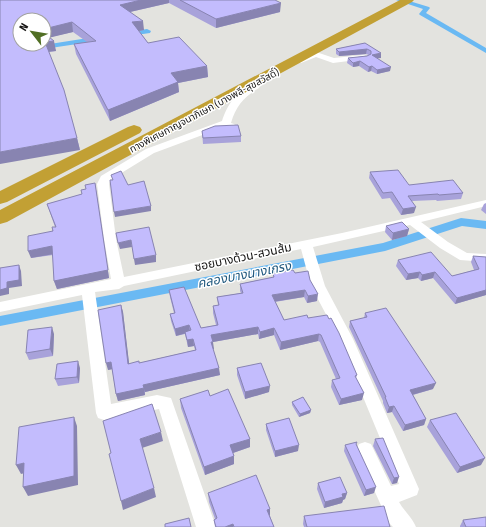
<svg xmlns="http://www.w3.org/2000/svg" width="486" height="527" viewBox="0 0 486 527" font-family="'Fira Sans Condensed','Noto Sans Thai',sans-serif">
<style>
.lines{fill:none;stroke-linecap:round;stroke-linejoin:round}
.canal{fill:#6ab9f3;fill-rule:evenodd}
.street{fill:#fff;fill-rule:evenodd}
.highway{fill:#c2a034;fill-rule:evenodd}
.wall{fill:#a8a2da}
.shaded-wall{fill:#8884b1}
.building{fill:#c3bcfd;stroke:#8884b1}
.labels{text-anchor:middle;stroke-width:3;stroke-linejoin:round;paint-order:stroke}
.far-street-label{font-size:10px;fill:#171615;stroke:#fff}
.street-label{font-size:12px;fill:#171615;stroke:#fff}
.water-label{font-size:13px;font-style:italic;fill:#20597f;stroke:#fff}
</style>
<rect width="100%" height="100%" fill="#e3e3df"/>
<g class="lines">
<path class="canal" d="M396,0H406L429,7L430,8L426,13L486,48V53L420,15L419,14L423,9Z
M147,29L151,31L150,33L122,37L118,35L122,33Z
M101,36H104V40L37,50L33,48L37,46Z
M461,218L486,221V229L462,226L385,251L0,326V316L383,243Z"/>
<path class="street" d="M316,52L334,58L364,55L368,57L364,59L333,63L316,57L301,63L297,61Z
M256,83L260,86L259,88C244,97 236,106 231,123L234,124L236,126L234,128L224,127L154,153L110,180L109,184L116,239L124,277L342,233L486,200V206L421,222L448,242L467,253L486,254V262L460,260L440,248L410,225L313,247L325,286L353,339L419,489L417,495L399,502C404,511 412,517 416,527H393L389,523L356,450L359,444L365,442L371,444L391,486L399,484L339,339L311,286L301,249L124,286L119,289L95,292L111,404L157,395L171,398L216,527H196L159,409L104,420L98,418L96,413L82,295L0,312V302L111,279L104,239L97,184L101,176L146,149L222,121C227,105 238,88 256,83Z"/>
<path class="highway" d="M400,0H414L412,2L7,222L0,224V210Z
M134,125L140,127L142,130L140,133L7,202L0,204V191L128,127Z"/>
</g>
<path class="wall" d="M0,0H275L280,12L216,28L169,3L130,12L144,30L139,31L148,43L207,66L208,77L178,83L179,92L110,121L76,54L74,44L87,42L73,32L50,37L56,51L48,52L77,138L80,150Z
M365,43L381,58H377L390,71L377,74L371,71L368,72L359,66L353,67L347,63L348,58L367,56L369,55L366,54L339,56L336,54V49Z
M202,131L241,136V142L203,144Z
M370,172L409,185L463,193L461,199L437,201L436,200L412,201L414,213L401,215L390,198L382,199L369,178Z
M96,191L109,278L57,289L54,281L53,255L31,258L55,227L47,204Z
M486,203V214L481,210L484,204Z
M386,226L409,229L407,236L392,240L385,232Z
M473,256L486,257V295L455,304L433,278L421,281L418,278L406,280L396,266L398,260L452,276L474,270L471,262Z
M295,273L317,301L307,303L304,297L275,302L284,320L308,318L357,375L356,378L362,400L339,405L331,387L332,380L336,379L320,342L318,341L280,350L274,335L259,339L258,334L213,342V349L220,375L145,392V395L118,401L116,394L112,369L108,370L121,305L123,312L129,364L139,363L195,350L194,346L188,347L185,334L176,336L171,321L170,314L174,313L170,297L169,290L201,328L216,325L213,313V306L218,305L217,297L241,293L240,291V284L273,277V274Z
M365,313L433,389L413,395L426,419L424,425L403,431L392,412L387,413L383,403V401L349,327L350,321L364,318Z
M54,334L53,356L29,360L26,353Z
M80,368L79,383L58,386L55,379Z
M237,368L269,392L245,399L237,375Z
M210,396L250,447L233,453L234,456V464L205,475L181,408L180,399Z
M292,402L311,410L310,413L299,417L292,405Z
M430,420L481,465L457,473L427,427Z
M266,424L298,451L275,457L266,430Z
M375,439L397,483L392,484L373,446Z
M356,444L374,493L364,496L344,451L345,445Z
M318,483L347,493L345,499L343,500L342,503L324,508L317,489Z
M208,493L270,509V516L274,527H215L214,520L215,519L209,502Z
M304,516L390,527H304L303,524Z
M463,520L486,527H460V526Z"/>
<path class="shaded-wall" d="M141,0H169V3L121,14L120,5Z
M281,3L280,12L216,28V19Z
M143,21L144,30L134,32L132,22Z
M72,22L73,32L44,39V29Z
M54,41L56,51L47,52L45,42Z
M367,49L366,54L339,56V52Z
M381,53V58L372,59V55Z
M360,61L359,66L353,67V63Z
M207,66L208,77L178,83L179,92L110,121L108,110L171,73Z
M372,66L371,71L368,72L369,67Z
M391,67L390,71L377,74V70Z
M77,138L80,150L0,164V152Z
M95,183L109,278L57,289L54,281Z
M151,206V211L115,217L114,212Z
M416,207L414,213L401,215L403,209Z
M409,229L407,236L392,240L393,233Z
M131,240L132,247L120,249L118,243Z
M52,246L54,254L31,258L28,251Z
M156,255V262L135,265L134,259Z
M19,265L21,271L22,286L9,288V294L0,296V290Z
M420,272L418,278L406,280L408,274Z
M435,272L433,278L421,281L422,275Z
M305,290L304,297L272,302V295Z
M486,290V295L455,304L457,298Z
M318,294L317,301L307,303L308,296Z
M121,305L123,312L130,371L128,364Z
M189,325L190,332L176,336L175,329Z
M52,327L54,334L53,356L50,349Z
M258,327V334L213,342L214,349H212L211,335Z
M274,328V335L259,339L260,332Z
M319,334L318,341L280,350L281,342Z
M193,339L194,346L188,347L187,340Z
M78,361L80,368L79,383L77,377Z
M111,362L113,369L108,370L106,363Z
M219,368L220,375L145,392L143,385Z
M436,383L433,389L408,396L410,390Z
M270,386L269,392L245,399V392Z
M144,388L145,395L118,401L116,394Z
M364,393L362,400L339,405L341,399Z
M394,406L392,412L387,413L389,407Z
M311,410L310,413L299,417L300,414Z
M74,417L77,426L78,485L28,496L23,487Z
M426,419L424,425L403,431L405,425Z
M161,432L163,441L142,448L140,439Z
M250,439V447L230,454V445Z
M299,445L298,451L275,457V451Z
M234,456V464L205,475L204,467Z
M485,458L481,465L457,473L460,467Z
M24,463L29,472L21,474L16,465Z
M399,477L397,483L392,484L394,478Z
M376,487L374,493L364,496L366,490Z
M154,488L156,497L123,510L121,501Z
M347,493L345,499L343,500L342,503L324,508L325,502L342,494Z
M270,509V517L267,510Z
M233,524V527H225Z"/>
<path class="building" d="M0,0H141L120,5L143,21L132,22L148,43L179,37L207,66L171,73L178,82L108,110L74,44L96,41L72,22L44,29V20H20V44H44V33L54,41L45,42L64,90L77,138L0,152Z
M180,0H275L281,3L216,19Z
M365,43L381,53L372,55L391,67L377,70L372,66L369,67L360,61L353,63L348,58L367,56L371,54V51L367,49L339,52L336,49Z
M238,125L241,136L203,138L202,131L215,126Z
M398,170L409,185L453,180L463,193L439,195L438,194L408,196L416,207L403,209L392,192L383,193L370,172Z
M121,171L128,185L144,181L151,206L114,212L110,180H113L111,175Z
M95,183L108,270L54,281L52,246L28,251V236L53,231L52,227H56L47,204L82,194L81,190L86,189L85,185Z
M402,222L409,229L393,233L386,226Z
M149,227L156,255L134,259L131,240L118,243L116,233Z
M431,252L452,276L479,269L473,256L486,257V290L457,298L435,272L422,275L420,272L408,274L398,260Z
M19,265V280L7,282V288L0,290V268Z
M293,270L295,273L308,271L310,280L318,294L308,296L305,290L272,295L284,320L307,315L308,318L327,315L329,319L331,318L339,333L357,375L355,376L364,393L341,399L332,380L340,378L321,335L319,334L281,342L274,328L260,332L258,327L211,335L213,342H211L219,368L143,385L144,388L116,394L111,362L106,363L98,310L121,305L128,364L139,361V363L196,350L193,339L187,340L185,332L191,330L189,325L175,329L170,314L175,313L169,290L184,287L201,328L218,325L213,306L219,305L217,297L243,293L240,284L274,277L273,274Z
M386,308L436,383L410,390L426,419L405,425L394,406L389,407L385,397H386L350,321L367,317L365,313Z
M52,327L50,349L26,353L28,330Z
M78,361L77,377L55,379L57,364Z
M261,363L270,386L245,392L237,368Z
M228,389L250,439L230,445L234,456L204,467L180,399L208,390L210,396Z
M303,397L311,410L300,414L292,402Z
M152,404L161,432L140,439L154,488L121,501L109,454L111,453L103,421Z
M456,413L485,458L460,467L430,420Z
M74,417V476L23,487L24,463L16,465L19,427Z
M289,418L299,445L275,451L266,424Z
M383,438L399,477L394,478L375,439Z
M357,442L356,444L376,487L366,490L345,445Z
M256,475L270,509L267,510L274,527H234L233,524L225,527H216L214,520L217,518L208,493Z
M340,477L347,493L342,494L343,497L325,502L318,483Z
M384,506L390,527H307L304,516Z
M486,517V527H466L463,520Z
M189,518L191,527H165V524Z"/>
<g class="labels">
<g class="far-street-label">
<text transform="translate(204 110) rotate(-28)" y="4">ทางพิเศษกาญจนาภิเษก (บางพลี-สุขสวัสดิ์)</text>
</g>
<g class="street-label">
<text transform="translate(243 257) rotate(-12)" y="4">ซอยบางด้วน-สวนส้ม</text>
</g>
<g class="water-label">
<text transform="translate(244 274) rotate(-11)" y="5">คลองบางนางเกรง</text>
</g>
</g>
<g transform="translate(32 32) rotate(301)"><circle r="19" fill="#ffffff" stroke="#a2a2a1"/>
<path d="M0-3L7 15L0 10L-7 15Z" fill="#516f24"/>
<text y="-6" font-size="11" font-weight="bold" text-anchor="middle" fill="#171615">N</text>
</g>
</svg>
